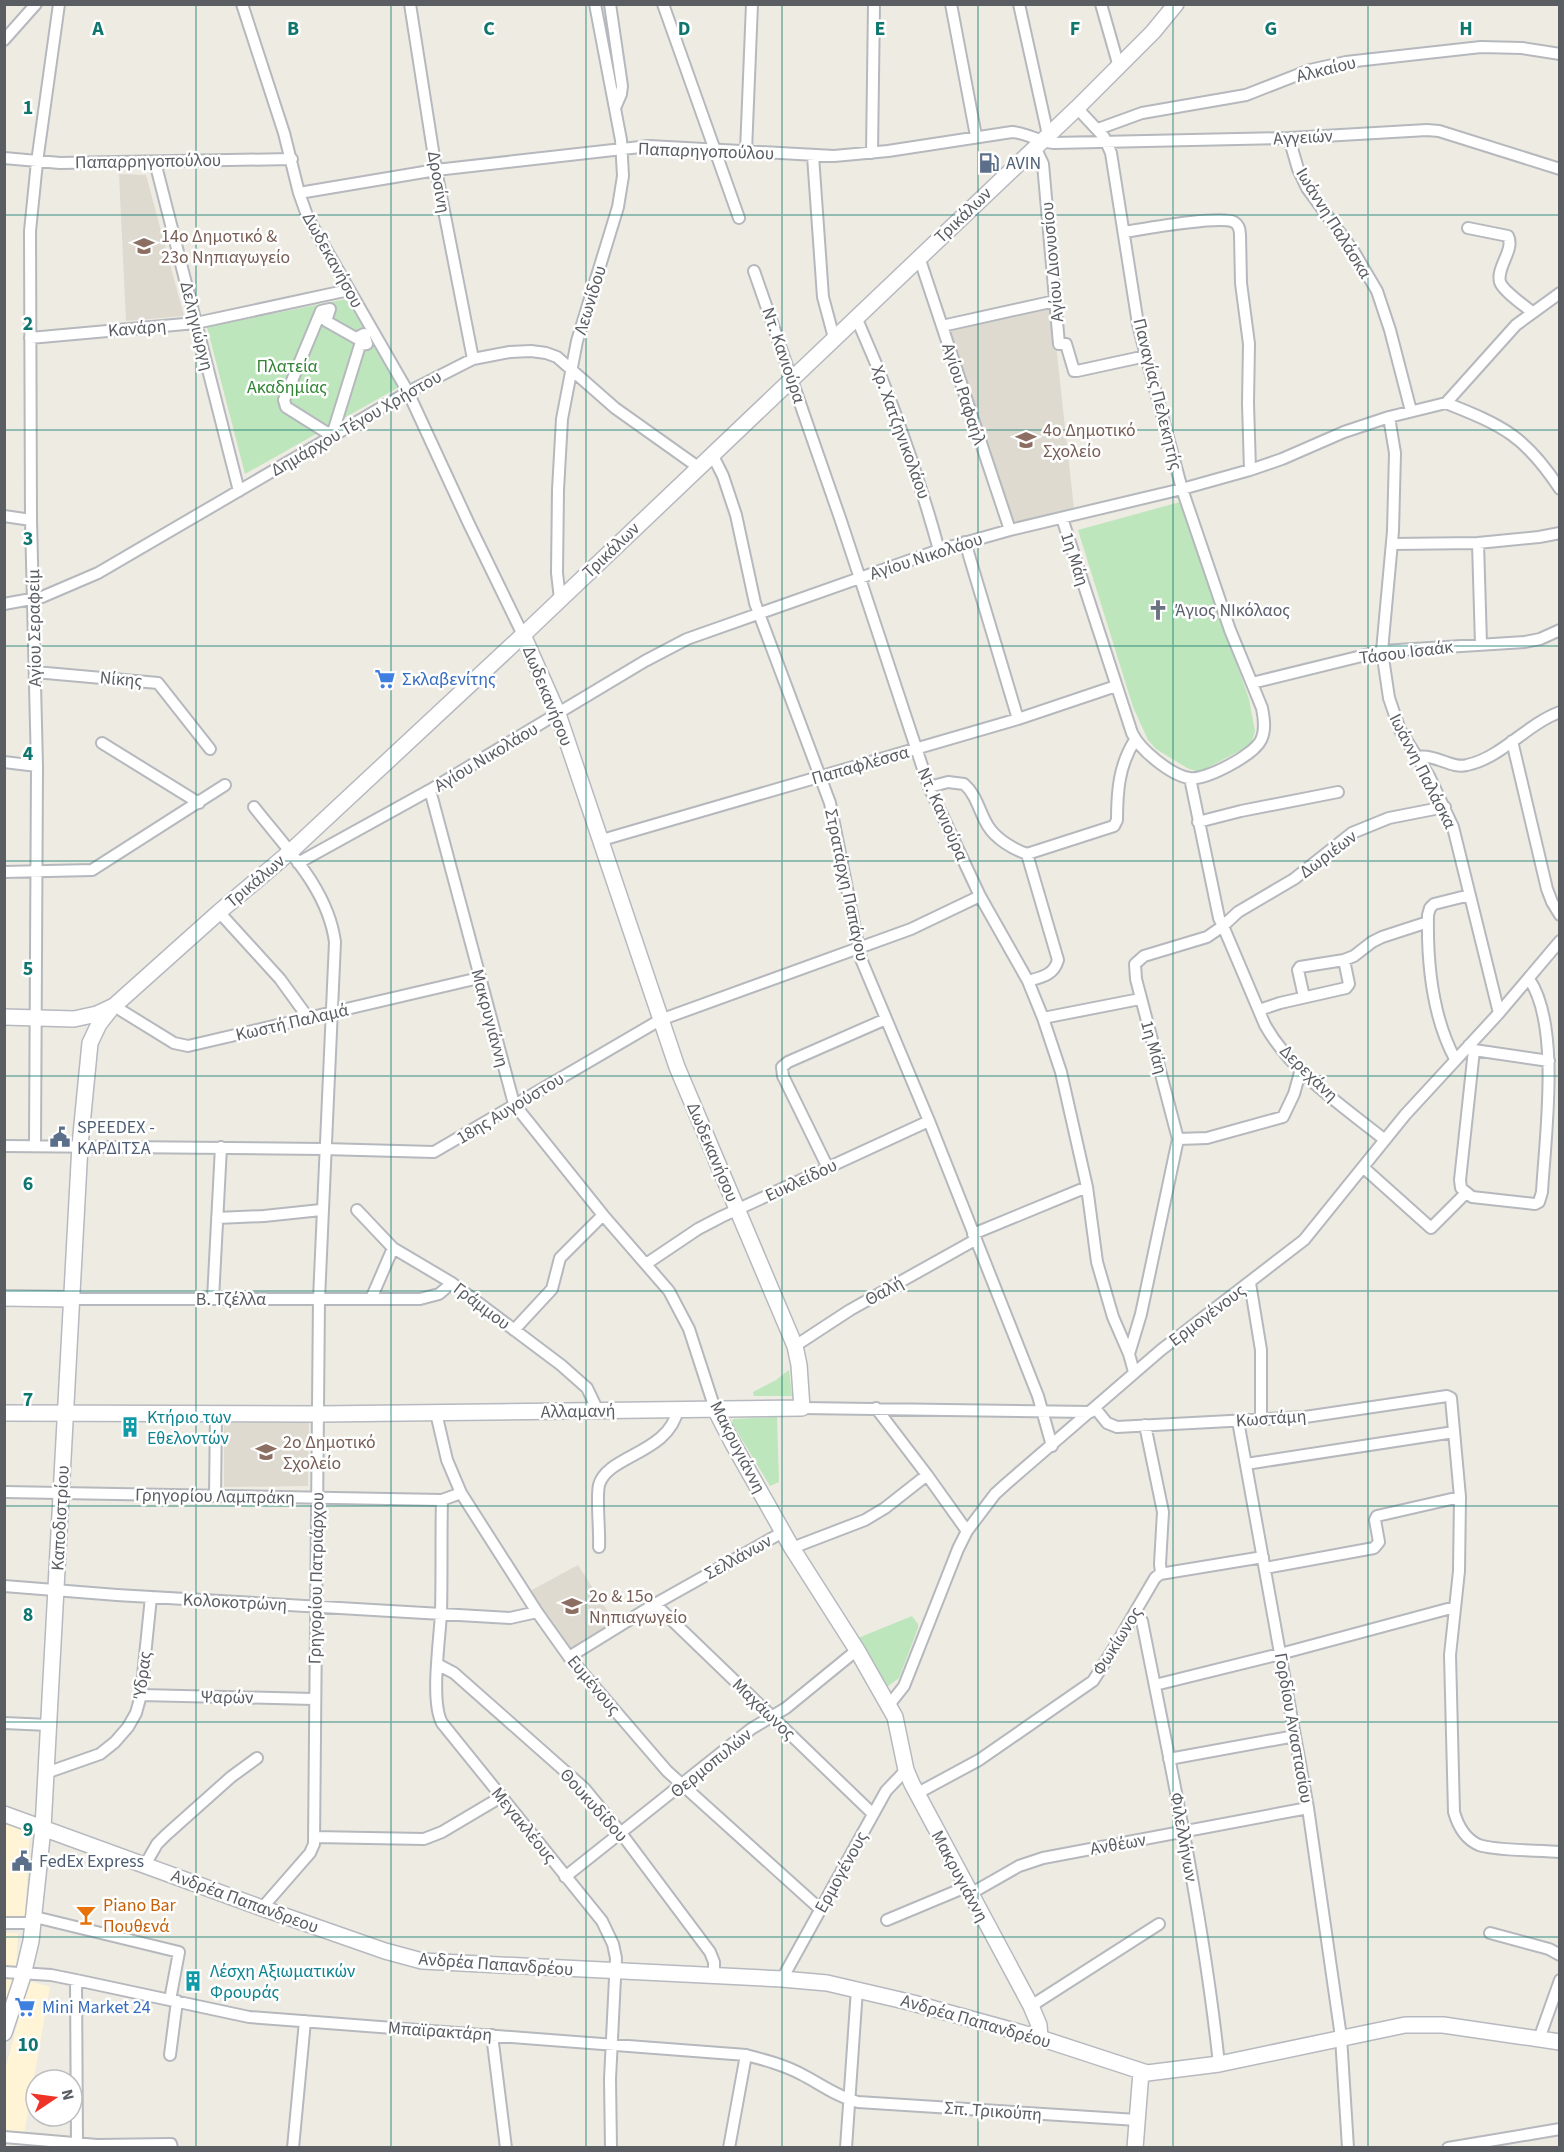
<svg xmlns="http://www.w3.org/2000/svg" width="1564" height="2152" viewBox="0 0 1564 2152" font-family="'Source Sans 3',sans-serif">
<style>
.commercial{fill:#fff5d6}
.education{fill:#dedad0}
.green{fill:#bee6bd}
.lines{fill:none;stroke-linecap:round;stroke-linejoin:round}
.street-casing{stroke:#b5b8bd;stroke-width:14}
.secondary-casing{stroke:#b6b9bf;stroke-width:18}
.street{stroke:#fff;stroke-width:10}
.secondary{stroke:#fff;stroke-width:15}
.grid{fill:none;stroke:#0f766e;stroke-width:1.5;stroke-opacity:0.55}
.labels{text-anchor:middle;stroke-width:5;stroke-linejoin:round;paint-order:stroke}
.street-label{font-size:18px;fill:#5a5e63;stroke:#fff}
.service-label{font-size:18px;fill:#4e5e75;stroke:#fff;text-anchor:start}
.education-label{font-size:18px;fill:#785e54;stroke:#fff;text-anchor:start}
.park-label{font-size:18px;fill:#318434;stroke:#fff}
.worship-label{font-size:18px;fill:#5b616d;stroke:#fff;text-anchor:start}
.shop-label{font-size:18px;fill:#366cbe;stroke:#fff;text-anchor:start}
.culture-label{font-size:18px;fill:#0d838f;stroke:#fff;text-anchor:start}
.food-label{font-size:18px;fill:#c56008;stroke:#fff;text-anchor:start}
.grid-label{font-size:20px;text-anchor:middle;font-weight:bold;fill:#0f766e;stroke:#fff;stroke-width:5;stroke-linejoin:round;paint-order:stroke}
</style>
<rect width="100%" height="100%" fill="#eeebe2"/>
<path class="commercial" d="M5,1821L30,1830L25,1916H5Z
M5,1933H18L16,1969L5,2008Z
M29,1981L50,1987L24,2134L5,2132V2070Z"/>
<path class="education" d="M119,174L146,175L184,316L126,321Z
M1052,309L1074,509L1013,524L950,331Z
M224,1417H309L308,1486L224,1487Z
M578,1565L614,1621L570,1649L530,1591Z"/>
<path class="green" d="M346,299L399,387L245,474L207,327Z
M1180,502L1249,699L1255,731L1251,745L1205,769L1196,771L1187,768L1156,749L1148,740L1133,707L1078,530Z
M789,1370L792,1396H754L753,1392L776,1380Z
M777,1417L779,1482L770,1486L732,1423L733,1419Z
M912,1616L918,1624V1628L899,1678L887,1687L858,1638Z"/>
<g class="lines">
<g class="street-casing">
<path id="street" d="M242,4L284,133L299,193L308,218L408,392L469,524L523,635
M410,4L436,170L473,359
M610,4L622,86L621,94L615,108
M663,4L739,218
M951,4L976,136
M1019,4L1048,135
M1101,4L1119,67
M4,40L36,4
M1098,129L1142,113L1246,95L1310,70L1346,62L1481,47L1522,48L1560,54
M1289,138L1298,169L1307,188L1354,252L1377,291L1390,330L1411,411
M1035,147L1043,164L1059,344H1066L1074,371H1077L1146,356
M746,151L752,4
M872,153L874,4
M813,156L823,297L834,338
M4,158L60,163L292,159
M155,162L239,491
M299,193L436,170L649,146L834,156L888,151L1012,132C1028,133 1038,142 1054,143L1289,138L1427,130L1439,131L1560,169
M1468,228L1508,236C1515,250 1496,267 1500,282C1503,291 1525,306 1532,312
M1124,232C1144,229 1219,215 1234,222C1239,225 1240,230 1240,235L1241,283L1249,344L1248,403L1250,470
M919,257L1010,530
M754,271L840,518L929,787L980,896L1028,981L1043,1018L1061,1072L1087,1187L1097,1262L1113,1317L1129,1354
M330,309L326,321L356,338L364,334L367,344L360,345L334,429L329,434L286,407L284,400L321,311Z
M856,317C890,393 917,470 939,550
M942,326L1055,301
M30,338L196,323L349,290
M1446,403C1504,426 1525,436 1560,489
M1389,417L1395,453L1393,531L1382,651L1389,698L1400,730L1429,776L1453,827L1499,1013
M712,454L723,476L736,515L755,603L830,803L861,959L929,1121L1038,1396L1052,1446
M4,516L31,520
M1062,518L1132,733C1140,750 1171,775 1189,778C1205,781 1254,755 1261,740C1266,730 1264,718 1262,708L1230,630L1182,489L1146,356L1138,324L1111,153L1104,137L1077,108
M965,542L1018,719
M1478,543L1481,644
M1392,544L1478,543L1539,537L1560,533
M560,599L557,573L558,490L562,419L577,341L618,207L623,176L621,140L595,4
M4,604L42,597L98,573L408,392L473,359L510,352L531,351L546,353L557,357L615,408L698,467
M35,672L158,683L210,749
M1252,683L1382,651L1525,642L1540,639L1560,630
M1512,741L1547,889L1552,902L1560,915
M102,743L199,803
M1417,757C1437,754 1451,769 1467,765C1501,758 1527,724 1560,712
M4,762L37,766
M929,787L948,782L964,784C977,795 979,812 988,826C996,839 1013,849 1027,854L1114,826L1117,820C1117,791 1119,765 1135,740
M430,790L514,1104L603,1215L669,1291L689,1329L715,1409
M254,807C286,848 328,889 335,942L319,1299L314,1844L310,1853L262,1908
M1198,822L1241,811L1338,792
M602,840L1018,719L1116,686
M1027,854L1058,960C1054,975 1042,977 1028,981
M298,863L430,790L645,661L687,639L939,550L1010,530L1182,489L1250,470L1282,459L1344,432L1389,417L1446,403L1516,325L1560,293
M4,872L92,870L225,785
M219,912L280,979L309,1019
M1304,997L1298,970L1300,967L1344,960
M114,1006L174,1043L188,1046L479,978
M1259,1010L1280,1003L1346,988L1349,984L1344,960L1354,956L1372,942L1382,937L1428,922
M1043,1018L1140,999
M1469,1045L1474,1050L1460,1180L1461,1188L1472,1197L1535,1204L1539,1202L1542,1192C1545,1137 1561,1025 1529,979
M1474,1050L1549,1061
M1455,1059C1432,1016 1427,963 1428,915L1430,908L1434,904L1470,895
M1178,1139L1207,1138L1283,1117L1294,1094L1301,1069
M1385,1140C1343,1106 1292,1073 1265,1025L1223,926L1238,912L1294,879L1352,833L1389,818L1445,807
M4,1146L324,1149L434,1152L660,1020L911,929L980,896
M35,1146L37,766L31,520L30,231L37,162L59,4
M828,1168L783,1076L782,1067L788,1062L886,1019
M1364,1168L1431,1228L1466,1193
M357,1210L393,1248L452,1283L561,1365L587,1388L598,1411
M217,1218L264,1216L321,1210
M973,1234L1087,1187
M646,1264L698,1229L721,1217L929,1121
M1250,1283L1261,1350V1420
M71,1299H420L439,1294L452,1283
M213,1299L221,1147
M371,1299L393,1248
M514,1330L552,1289L560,1258L603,1215
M795,1346L850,1310L975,1240
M1134,1372L1129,1354L1141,1314L1178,1139L1136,979L1135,964L1144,956L1207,937L1223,926L1219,918L1190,778
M802,1408L1091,1412
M876,1408L927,1475L967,1531
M1095,1408L1107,1423L1117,1427L1305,1417L1447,1396L1451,1398L1460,1497L1459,1571L1450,1655L1454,1812C1458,1826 1465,1839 1479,1845C1495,1851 1541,1850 1560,1852
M436,1413L447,1460L461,1493L537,1612L569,1657L667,1771L820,1909
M1238,1421L1308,1808L1341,2037L1348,2148
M1145,1425L1163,1512L1160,1564L1161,1573
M1246,1464L1454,1432
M4,1492L442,1500L461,1493
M215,1496L216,1414
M442,1500C441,1537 442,1575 441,1612C440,1639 430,1701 442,1723L602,1921L613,1944L616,1958L610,2079L611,2148
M599,1547C600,1531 596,1498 599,1485C607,1455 669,1454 678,1409
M792,1548L865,1520L885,1508L927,1475
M1265,1568L1374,1548L1379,1542L1375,1520L1377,1516L1460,1497
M4,1586L117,1595L510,1618L537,1612
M655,1604L873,1814
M1135,1612L1142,1621C1171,1768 1203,1915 1219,2064
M569,1657L655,1604L783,1532
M437,1664L454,1673L584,1788L621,1833L710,1952L714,1962V1977
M1155,1685L1280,1654L1455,1607
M141,1695L314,1699
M889,1705L904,1686L958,1549L967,1531L995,1494L1006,1484L1161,1350L1304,1240L1405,1115L1499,1013L1560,941
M4,1723L49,1725
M1169,1759L1295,1736
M46,1773L100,1754L115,1742L128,1727L136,1713L141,1695L151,1597
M916,1794L979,1760L1093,1681L1114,1648L1155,1578L1160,1574L1263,1557
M314,1837L424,1839L442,1832L501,1797
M145,1865L157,1844L166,1835L231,1777L257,1758
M565,1877L751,1729L786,1708L857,1650
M970,1894L1019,1866L1043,1858L1308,1808
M35,1917L179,1952L170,2000
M887,1920L966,1887
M4,1923H34
M1490,1933L1549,1949L1560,1955
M4,1972L51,1975L76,1980L249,2017L746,2055C765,2060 784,2065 801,2074C819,2083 837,2097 858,2102L1137,2120
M782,1979L886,1791L906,1770
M76,1980L77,2143
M1031,2006L1159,1924
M492,2035L506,2148
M1539,2039L1560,1980
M170,2055L177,2001
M4,2137L97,2145L171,2144L172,2148
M293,2148L305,2021
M729,2148L746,2055
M846,2148L857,1989
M1448,2148L1560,2129"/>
</g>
<g class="secondary-casing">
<path id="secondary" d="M4,1017L74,1019L97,1014L114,1006L219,912L290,852L523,635L1077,108L1153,32L1176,4
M4,1298L71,1299
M715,1409L732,1442L792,1548L857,1650L895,1717L906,1770L912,1784L1031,2006L1039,2025L1040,2038
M4,1413L319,1414L802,1408L799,1365L795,1346L677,1067L558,714L523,635
M4,1814L262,1908L385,1951L422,1961L782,1979L827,1983L913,2003L1040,2038L1147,2073L1219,2064L1405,2025H1443L1560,2042
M4,2033L22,1979L31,1941L43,1828L80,1145L90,1043L99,1024L110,1010
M1135,2148L1141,2072"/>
</g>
<use href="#street" class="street"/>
<use href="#secondary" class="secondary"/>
</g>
<path class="grid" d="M196,4V2148M391,4V2148M586,4V2148M782,4V2148M978,4V2148M1173,4V2148M1368,4V2148M4,215H1560M4,430H1560M4,646H1560M4,861H1560M4,1076H1560M4,1291H1560M4,1506H1560M4,1722H1560M4,1937H1560"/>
<defs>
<g id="fuel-bare" transform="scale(1.62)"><path d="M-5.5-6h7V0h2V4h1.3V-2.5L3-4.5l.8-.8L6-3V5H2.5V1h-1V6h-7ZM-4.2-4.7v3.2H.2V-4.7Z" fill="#5c6f8a" stroke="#fff" stroke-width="2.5" paint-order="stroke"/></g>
<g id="school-bare" transform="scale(1.62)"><path d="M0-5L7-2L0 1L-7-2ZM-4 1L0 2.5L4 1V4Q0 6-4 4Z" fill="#8d6e63" stroke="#fff" stroke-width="2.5" paint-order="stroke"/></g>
<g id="church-bare" transform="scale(1.62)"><path d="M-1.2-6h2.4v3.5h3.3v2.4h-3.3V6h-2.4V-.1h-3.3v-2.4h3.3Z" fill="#6b7280" stroke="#fff" stroke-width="2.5" paint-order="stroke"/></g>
<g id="supermarket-bare" transform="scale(1.62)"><path d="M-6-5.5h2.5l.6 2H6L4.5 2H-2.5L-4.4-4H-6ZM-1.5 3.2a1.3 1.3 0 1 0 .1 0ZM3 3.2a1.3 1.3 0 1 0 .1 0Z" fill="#3f7fe0" stroke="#fff" stroke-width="2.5" paint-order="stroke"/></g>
<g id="civic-bare" transform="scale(1.62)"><path d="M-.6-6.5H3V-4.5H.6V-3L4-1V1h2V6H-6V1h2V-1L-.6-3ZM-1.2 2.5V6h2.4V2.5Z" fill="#5c6f8a" stroke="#fff" stroke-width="2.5" paint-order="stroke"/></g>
<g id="building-bare" transform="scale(1.62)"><path d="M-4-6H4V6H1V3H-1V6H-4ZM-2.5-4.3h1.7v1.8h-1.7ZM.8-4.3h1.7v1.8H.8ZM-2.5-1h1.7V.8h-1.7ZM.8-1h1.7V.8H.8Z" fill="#0f9aa8" stroke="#fff" stroke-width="2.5" paint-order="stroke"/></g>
<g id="bar-bare" transform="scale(1.62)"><path d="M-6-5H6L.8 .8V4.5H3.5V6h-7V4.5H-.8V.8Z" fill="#e8710a" stroke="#fff" stroke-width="2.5" paint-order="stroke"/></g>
</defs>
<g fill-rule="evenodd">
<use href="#fuel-bare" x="989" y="163"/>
<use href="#school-bare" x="144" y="246"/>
<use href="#school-bare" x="1026" y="440"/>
<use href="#church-bare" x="1158" y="610"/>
<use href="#supermarket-bare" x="385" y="679"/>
<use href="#civic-bare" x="60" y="1137"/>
<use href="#building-bare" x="130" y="1427"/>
<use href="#school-bare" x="266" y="1452"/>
<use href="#school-bare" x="572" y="1606"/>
<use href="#civic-bare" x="22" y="1861"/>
<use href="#bar-bare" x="86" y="1915"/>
<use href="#building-bare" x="193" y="1981"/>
<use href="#supermarket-bare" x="25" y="2007"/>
</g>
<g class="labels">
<g class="street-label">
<text transform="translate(1326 69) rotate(-14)" y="6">Αλκαίου</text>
<text transform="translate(1303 137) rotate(-3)" y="6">Αγγειών</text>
<text transform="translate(706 151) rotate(2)" y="6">Παπαρηγοπούλου</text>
<text transform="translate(148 161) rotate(-1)" y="6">Παπαρρηγοπούλου</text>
<text transform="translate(439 182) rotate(80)" y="6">Δροσίνη</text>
<text transform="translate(963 215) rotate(-44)" y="6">Τρικάλων</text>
<text transform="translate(1334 223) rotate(58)" y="6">Ιωάννη Παλάσκα</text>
<text transform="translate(333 260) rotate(61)" y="6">Δωδεκανήσου</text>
<text transform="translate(1052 262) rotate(-95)" y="6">Αγίου Διονυσίου</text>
<text transform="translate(590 300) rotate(-73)" y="6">Λεωνίδου</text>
<text transform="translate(197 326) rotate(76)" y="6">Δεληγιώργη</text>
<text transform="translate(137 328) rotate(-5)" y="6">Κανάρη</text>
<text transform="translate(784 355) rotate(71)" y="6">Ντ. Κανιούρα</text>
<text transform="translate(964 394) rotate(72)" y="6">Αγίου Ραφαήλ</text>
<text transform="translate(1158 394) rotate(76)" y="6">Παναγίας Πελεκητής</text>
<text transform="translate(356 423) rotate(-30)" y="6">Δημάρχου Τέγου Χρήστου</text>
<text transform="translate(901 432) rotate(70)" y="6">Χρ. Χατζηνικολάου</text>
<text transform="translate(611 550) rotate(-44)" y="6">Τρικάλων</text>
<text transform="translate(926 556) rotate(-18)" y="6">Αγίου Νικολάου</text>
<text transform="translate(1075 559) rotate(72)" y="6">1η Μάη</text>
<text transform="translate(34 628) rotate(-91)" y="6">Αγίου Σεραφείμ</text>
<text transform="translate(1406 652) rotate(-7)" y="6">Τάσου Ισαάκ</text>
<text transform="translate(121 679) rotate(5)" y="6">Νίκης</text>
<text transform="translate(548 696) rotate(68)" y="6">Δωδεκανήσου</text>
<text transform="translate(486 757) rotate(-31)" y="6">Αγίου Νικολάου</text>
<text transform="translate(860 765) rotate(-16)" y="6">Παπαφλέσσα</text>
<text transform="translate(1423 771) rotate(63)" y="6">Ιωάννη Παλάσκα</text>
<text transform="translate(943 814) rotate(66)" y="6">Ντ. Κανιούρα</text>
<text transform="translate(1328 854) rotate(-37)" y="6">Δωριέων</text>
<text transform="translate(255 881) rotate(-40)" y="6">Τρικάλων</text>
<text transform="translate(847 885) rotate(78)" y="6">Στρατάρχη Παπάγου</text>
<text transform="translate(490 1018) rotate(75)" y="6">Μακρυγιάννη</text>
<text transform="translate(292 1022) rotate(-13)" y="6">Κωστή Παλαμά</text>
<text transform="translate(1154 1047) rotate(74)" y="6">1η Μάη</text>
<text transform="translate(1309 1073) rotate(44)" y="6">Δερεχάνη</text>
<text transform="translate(510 1108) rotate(-31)" y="6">18ης Αυγούστου</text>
<text transform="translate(713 1152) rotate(67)" y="6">Δωδεκανήσου</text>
<text transform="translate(801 1180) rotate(-25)" y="6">Ευκλείδου</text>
<text transform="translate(884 1291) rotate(-29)" y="6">Θαλή</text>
<text x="231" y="1305">Β. Τζέλλα</text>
<text transform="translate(482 1306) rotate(37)" y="6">Γράμμου</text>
<text transform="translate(1207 1315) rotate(-37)" y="6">Ερμογένους</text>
<text transform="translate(578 1411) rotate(-1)" y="6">Αλλαμανή</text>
<text transform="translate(1271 1418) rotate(-4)" y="6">Κωστάμη</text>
<text transform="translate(738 1447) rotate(63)" y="6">Μακρυγιάννη</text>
<text transform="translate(215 1496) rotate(1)" y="6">Γρηγορίου Λαμπράκη</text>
<text transform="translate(60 1518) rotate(-87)" y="6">Καποδιστρίου</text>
<text transform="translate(738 1557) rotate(-29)" y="6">Σελλάνων</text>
<text transform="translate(316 1578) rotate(-89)" y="6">Γρηγορίου Πατριάρχου</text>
<text transform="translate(235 1602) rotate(3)" y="6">Κολοκοτρώνη</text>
<text transform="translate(1117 1641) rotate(-58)" y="6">Φωκίωνος</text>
<text transform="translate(142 1675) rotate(-83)" y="6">Ύδρας</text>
<text transform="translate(594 1685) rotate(50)" y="6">Ευμένους</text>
<text transform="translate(227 1697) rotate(1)" y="6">Ψαρών</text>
<text transform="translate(764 1709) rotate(44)" y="6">Μαχάωνος</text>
<text transform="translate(1294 1728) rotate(80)" y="6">Γορδίου Αναστασίου</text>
<text transform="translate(711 1763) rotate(-39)" y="6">Θερμοπυλών</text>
<text transform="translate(594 1805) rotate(48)" y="6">Θουκυδίδου</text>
<text transform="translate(524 1825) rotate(51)" y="6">Μεγακλέους</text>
<text transform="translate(1184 1837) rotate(80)" y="6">Φιλελλήνων</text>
<text transform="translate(1118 1844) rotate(-10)" y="6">Ανθέων</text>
<text transform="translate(841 1872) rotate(-61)" y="6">Ερμογένους</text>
<text transform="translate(960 1876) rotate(62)" y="6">Μακρυγιάννη</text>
<text transform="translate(245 1901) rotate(20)" y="6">Ανδρέα Παπανδρεου</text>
<text transform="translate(496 1964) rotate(4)" y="6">Ανδρέα Παπανδρέου</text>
<text transform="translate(976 2021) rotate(16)" y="6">Ανδρέα Παπανδρέου</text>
<text transform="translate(440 2031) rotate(4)" y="6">Μπαϊρακτάρη</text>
<text transform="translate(993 2111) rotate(4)" y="6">Σπ. Τρικούπη</text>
</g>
<g class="service-label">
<text x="1006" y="169">AVIN</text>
<text x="77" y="1133">SPEEDEX -<tspan x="77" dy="21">ΚΑΡΔΙΤΣΑ</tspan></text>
<text x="39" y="1867">FedEx Express</text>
</g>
<g class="education-label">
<text x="161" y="242">14ο Δημοτικό &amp;<tspan x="161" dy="21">23ο Νηπιαγωγείο</tspan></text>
<text x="1043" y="436">4ο Δημοτικό<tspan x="1043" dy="21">Σχολείο</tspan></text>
<text x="283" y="1448">2ο Δημοτικό<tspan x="283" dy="21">Σχολείο</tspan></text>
<text x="589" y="1602">2ο &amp; 15ο<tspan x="589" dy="21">Νηπιαγωγείο</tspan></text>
</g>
<g class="park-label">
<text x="287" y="372">Πλατεία<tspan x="287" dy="21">Ακαδημίας</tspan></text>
</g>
<g class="worship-label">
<text x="1175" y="616">Άγιος ΝΙκόλαος</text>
</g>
<g class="shop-label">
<text x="402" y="685">Σκλαβενίτης</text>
<text x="42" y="2013">Mini Market 24</text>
</g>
<g class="culture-label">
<text x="147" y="1423">Κτήριο των<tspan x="147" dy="21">Εθελοντών</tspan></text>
<text x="210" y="1977">Λέσχη Αξιωματικών<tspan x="210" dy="21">Φρουράς</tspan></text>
</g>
<g class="food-label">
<text x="103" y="1911">Piano Bar<tspan x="103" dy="21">Πουθενά</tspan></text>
</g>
</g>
<g class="grid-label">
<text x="98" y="35">A</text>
<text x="293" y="35">B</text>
<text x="489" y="35">C</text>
<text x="684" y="35">D</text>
<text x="880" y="35">E</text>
<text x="1075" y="35">F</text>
<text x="1271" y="35">G</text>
<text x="1466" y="35">H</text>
<text x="28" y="114">1</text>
<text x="28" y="330">2</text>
<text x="28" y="545">3</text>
<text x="28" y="760">4</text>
<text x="28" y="975">5</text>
<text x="28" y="1190">6</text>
<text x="28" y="1406">7</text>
<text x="28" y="1621">8</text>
<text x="28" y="1836">9</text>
<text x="28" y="2051">10</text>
</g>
<rect width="1564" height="2152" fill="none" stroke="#5a5e63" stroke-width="12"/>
<g transform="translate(54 2098) rotate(77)"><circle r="28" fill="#ffffff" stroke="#bdbfc1" stroke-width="1.5"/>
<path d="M0-4.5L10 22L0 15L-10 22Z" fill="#ef3427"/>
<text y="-9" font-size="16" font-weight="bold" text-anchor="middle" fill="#5a5e63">N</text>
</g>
</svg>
